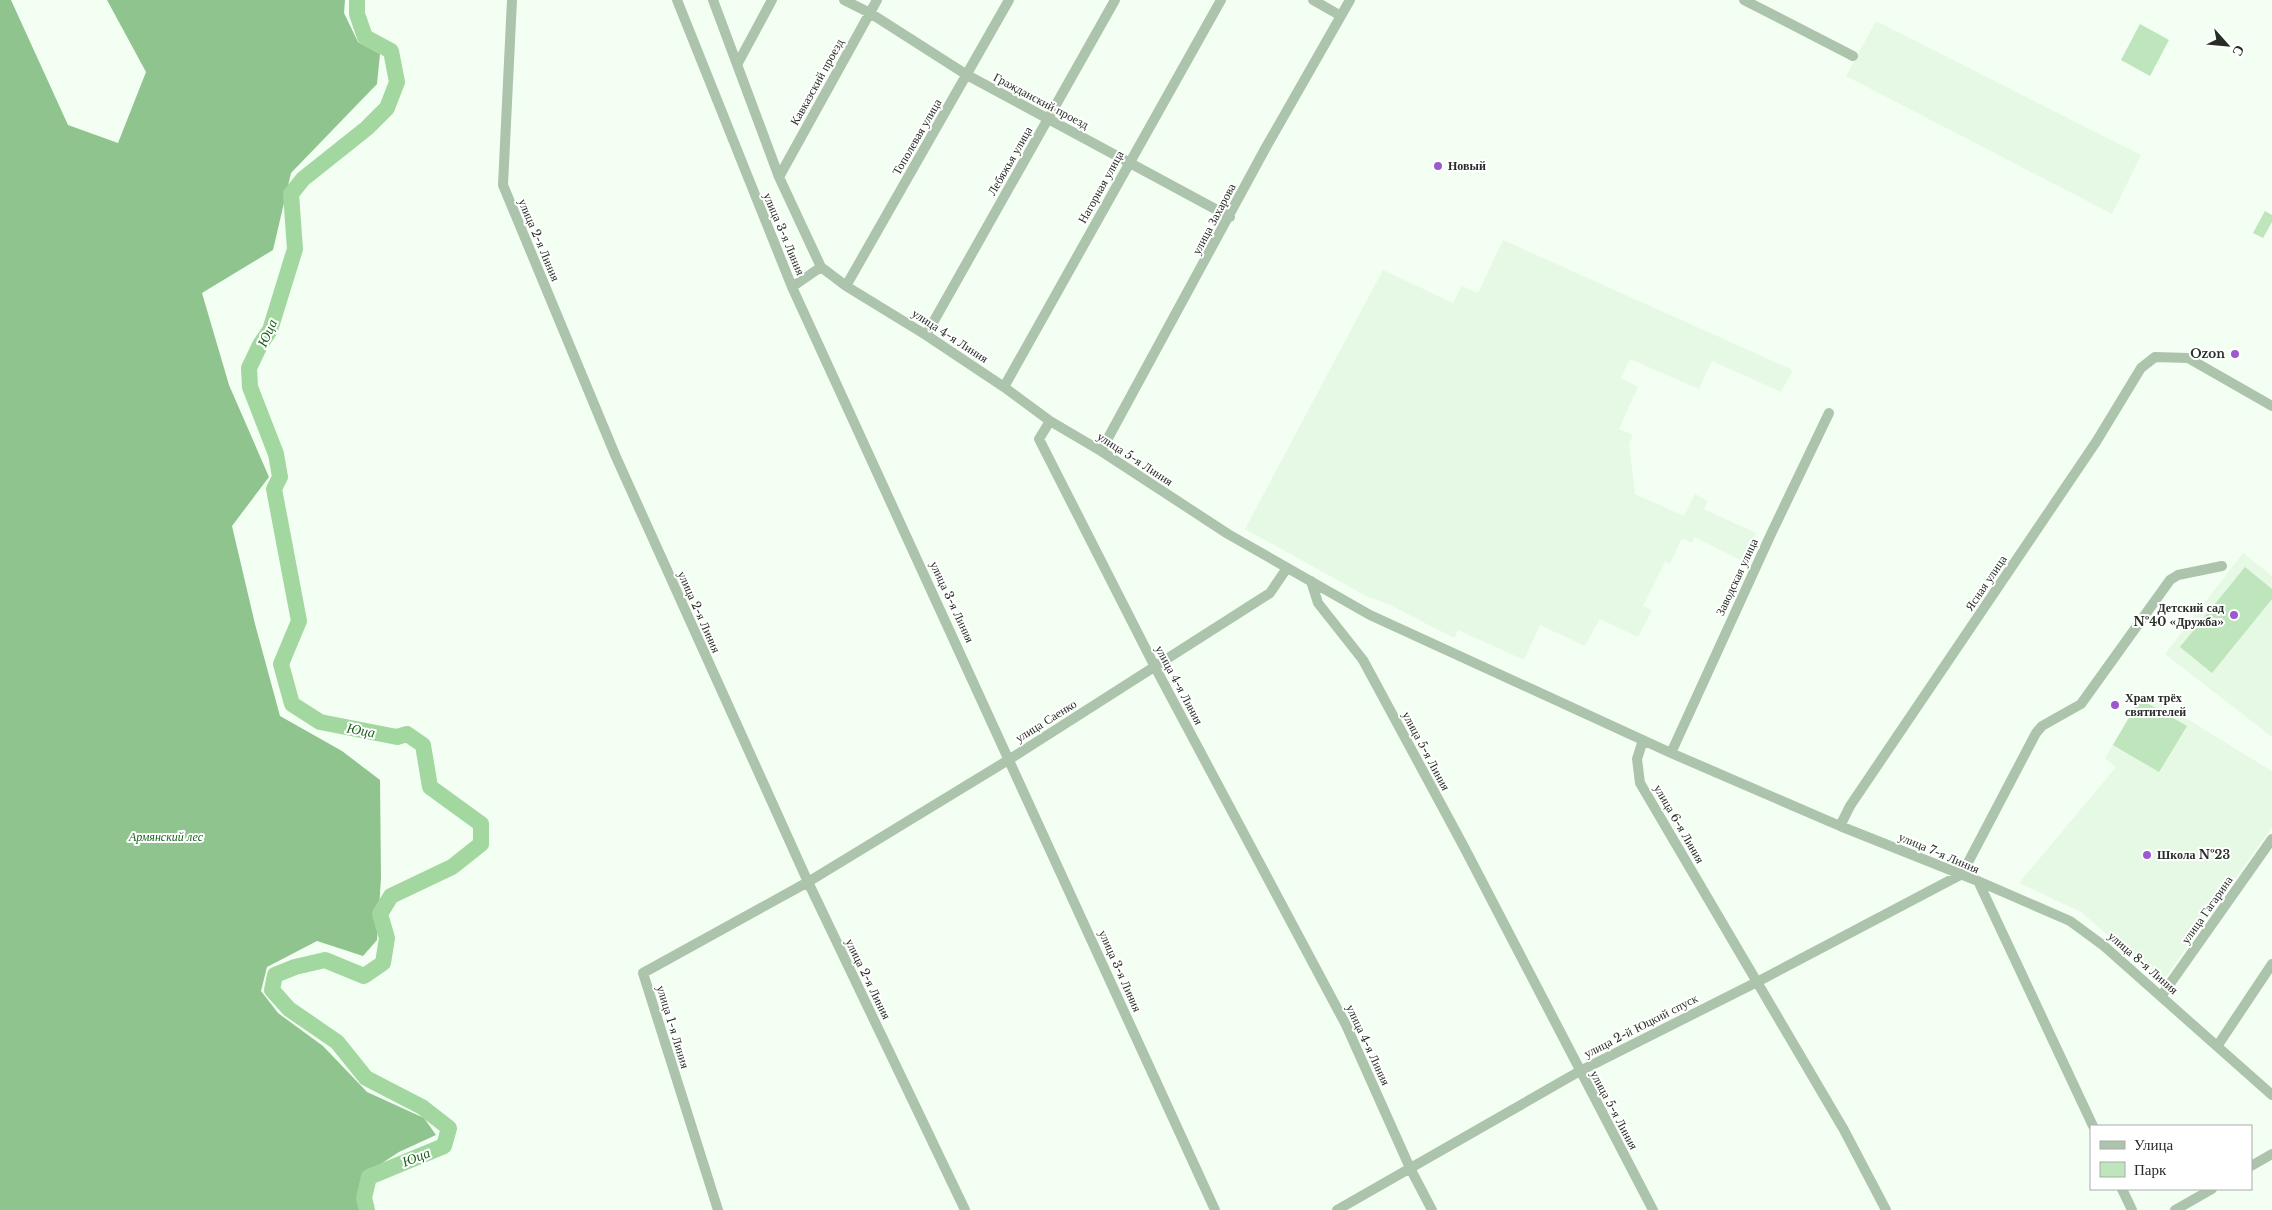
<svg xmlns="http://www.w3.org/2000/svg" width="2272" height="1210" viewBox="0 0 2272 1210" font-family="'Libre Baskerville',serif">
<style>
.built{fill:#e5f9e4}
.green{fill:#bee5bc}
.forest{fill:#90c48e}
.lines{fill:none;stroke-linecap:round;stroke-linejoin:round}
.river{stroke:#a2d7a0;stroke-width:16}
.minor{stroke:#adc4ac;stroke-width:10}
.poi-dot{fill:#9d5acf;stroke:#fff;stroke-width:2}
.labels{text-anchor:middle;stroke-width:4;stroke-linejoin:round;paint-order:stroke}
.street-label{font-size:12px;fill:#272d27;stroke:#fff}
.poi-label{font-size:12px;font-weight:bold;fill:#272d27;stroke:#fff;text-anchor:start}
.park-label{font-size:12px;font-style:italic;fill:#1b621d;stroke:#fff}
.water-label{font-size:14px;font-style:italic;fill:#175f1a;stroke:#fff}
</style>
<rect width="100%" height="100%" fill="#f3fff2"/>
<path class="built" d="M1876,21L2141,155L2112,214L1846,76Z
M1503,240L1793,370L1781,392L1712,361L1699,389L1630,359L1621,378L1638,387L1619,429L1633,435L1629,444L1635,494L1684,516L1695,494L1708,501L1704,509L1756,533L1743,561L1694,537L1692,543L1682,538L1670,564L1665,562L1643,606L1652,610L1638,637L1600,619L1585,646L1540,625L1524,660L1458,630L1454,638L1390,605L1366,596L1245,529L1383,270L1453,303L1462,286L1478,293Z
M2243,553L2272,576V737L2165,654Z
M2143,692L2272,771V827L2162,982L2081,912L2019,883L2116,767L2105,758Z"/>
<path class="green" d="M2140,24L2169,40L2150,76L2121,60Z
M2265,211L2272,215V222L2263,238L2253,233Z
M2245,567L2272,589V599L2212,673L2180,647Z
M2140,699L2187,726L2159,772L2113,745Z"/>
<path class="forest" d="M0,0H11L68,125L118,143L146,72L107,0H345L344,13L358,42L380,54L377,84L291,173L273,250L202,293L229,385L269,477L232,526L255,624L280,716L342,751L380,780L381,878L377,940L363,956L317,941L267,967L261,991L278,1013L323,1046L367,1092L424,1118L436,1135L399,1152L364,1175L358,1200L360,1210H0Z"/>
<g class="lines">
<path class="river" d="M357,0V14L365,37L391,51L397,82L387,108L367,128L303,179L291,194L295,249L270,330L260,345L249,368L250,387L276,454L280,477L274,489L299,621L281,664L292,704L320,722L397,737L407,734L423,745L430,787L481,824V844L452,867L391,896L380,914L387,938L383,963L364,976L325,960L295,967L275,975L272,990L289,1009L337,1042L366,1078L422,1107L449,1128L444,1146L369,1177L364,1198L367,1210"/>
<path class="minor" d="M512,0L503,185L616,457L808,882L965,1210
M677,0L792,287L1215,1210
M713,0L779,177L821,267L846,286L926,335L1004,387L1050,421L1101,451L1228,534L1370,615L1671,753L1840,826L1978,881L2070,921L2104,946L2272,1095
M844,0L870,13L967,75L1230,217
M1313,0L1341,16
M1744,0L1853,56
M738,63L772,0
M779,177L877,0
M846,286L1009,0
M792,287L821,267
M926,335L1115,0
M1004,387L1221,0
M1050,421L1039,439L1155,667L1346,1025L1410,1168L1432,1210
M1101,451L1265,149L1350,0
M1311,581L1318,603L1363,660L1464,847L1653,1210
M1643,740L1637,759L1640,783L1844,1130L1886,1210
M1671,753L1771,534L1829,413
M1840,826L1850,806L2096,442L2141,368L2155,357L2188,358L2272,406
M1978,881L2093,1126
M2162,995L2272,839
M2218,1045L2272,964
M2251,1166L2272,1154
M2122,1189L2132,1210
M718,1210L643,973L808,882L1010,759L1270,593L1287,568
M1337,1210L1580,1071L1757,982L1962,874L2036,733L2042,726L2081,704L2170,580L2178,575L2222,566
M2175,1210L2212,1189"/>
</g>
<g class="poi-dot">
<circle cx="1438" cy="166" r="5"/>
<circle cx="2235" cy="354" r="5"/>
<circle cx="2234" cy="615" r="5"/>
<circle cx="2115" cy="705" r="5"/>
<circle cx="2147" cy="855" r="5"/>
</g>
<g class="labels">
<g class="street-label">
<text transform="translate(817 82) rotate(-61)" y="4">Кавказский проезд</text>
<text transform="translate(1041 101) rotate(28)" y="4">Гражданский проезд</text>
<text transform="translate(917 137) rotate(-60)" y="4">Тополевая улица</text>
<text transform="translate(1010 161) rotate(-60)" y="4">Лебяжья улица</text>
<text transform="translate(1101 187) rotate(-61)" y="4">Нагорная улица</text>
<text transform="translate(1214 219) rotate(-62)" y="4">улица Захарова</text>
<text transform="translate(784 234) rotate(67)" y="4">улица 3-я Линия</text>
<text transform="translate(539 240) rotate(67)" y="4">улица 2-я Линия</text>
<text transform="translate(950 336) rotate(33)" y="4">улица 4-я Линия</text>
<text transform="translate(1135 459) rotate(33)" y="4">улица 5-я Линия</text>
<text transform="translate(1737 577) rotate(-65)" y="4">Заводская улица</text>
<text transform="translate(1986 583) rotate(-56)" y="4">Ясная улица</text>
<text transform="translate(952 602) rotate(65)" y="4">улица 3-я Линия</text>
<text transform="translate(699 612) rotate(66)" y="4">улица 2-я Линия</text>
<text transform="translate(1179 685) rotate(62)" y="4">улица 4-я Линия</text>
<text transform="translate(1046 721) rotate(-32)" y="4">улица Саенко</text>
<text transform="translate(1426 751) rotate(62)" y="4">улица 5-я Линия</text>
<text transform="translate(1679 824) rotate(60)" y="4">улица 6-я Линия</text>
<text transform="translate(1939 853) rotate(23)" y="4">улица 7-я Линия</text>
<text transform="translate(2207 910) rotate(-55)" y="4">улица Гагарина</text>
<text transform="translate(2143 963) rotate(41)" y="4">улица 8-я Линия</text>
<text transform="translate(1120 971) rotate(66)" y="4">улица 3-я Линия</text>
<text transform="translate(868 979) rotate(64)" y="4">улица 2-я Линия</text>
<text transform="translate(1641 1026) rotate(-27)" y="4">улица 2-й Юцкий спуск</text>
<text transform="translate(673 1027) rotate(73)" y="4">улица 1-я Линия</text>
<text transform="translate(1368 1045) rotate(65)" y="4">улица 4-я Линия</text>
<text transform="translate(1614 1110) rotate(62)" y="4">улица 5-я Линия</text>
</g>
<g class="poi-label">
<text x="1448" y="170">Новый</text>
<text x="2225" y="358" text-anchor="end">Ozon</text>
<text x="2224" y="612" text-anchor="end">Детский сад<tspan x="2224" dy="14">№40 «Дружба»</tspan></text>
<text x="2125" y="702">Храм трёх<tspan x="2125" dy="14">святителей</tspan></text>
<text x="2157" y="859">Школа №23</text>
</g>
<g class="park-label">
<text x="166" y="841">Армянский лес</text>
</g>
<g class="water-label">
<text transform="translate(267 333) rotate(-66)" y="5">Юца</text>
<text transform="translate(361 730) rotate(11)" y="5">Юца</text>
<text transform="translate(416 1157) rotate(-22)" y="5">Юца</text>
</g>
</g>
<rect x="2090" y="1125" width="162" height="65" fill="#ffffff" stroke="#a9aba9"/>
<rect x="2100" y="1141" width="25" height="8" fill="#adc4ac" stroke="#a9aba9"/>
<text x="2134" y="1150" font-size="15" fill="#272d27">Улица</text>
<rect x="2100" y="1162" width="25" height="15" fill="#bee5bc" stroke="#a9aba9"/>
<text x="2134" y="1175" font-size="15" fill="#272d27">Парк</text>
<g transform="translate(2227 45) rotate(117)" stroke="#ffffff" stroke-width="4" paint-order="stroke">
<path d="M0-4L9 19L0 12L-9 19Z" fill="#272d27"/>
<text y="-8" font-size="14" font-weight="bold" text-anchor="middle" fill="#272d27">С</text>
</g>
</svg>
